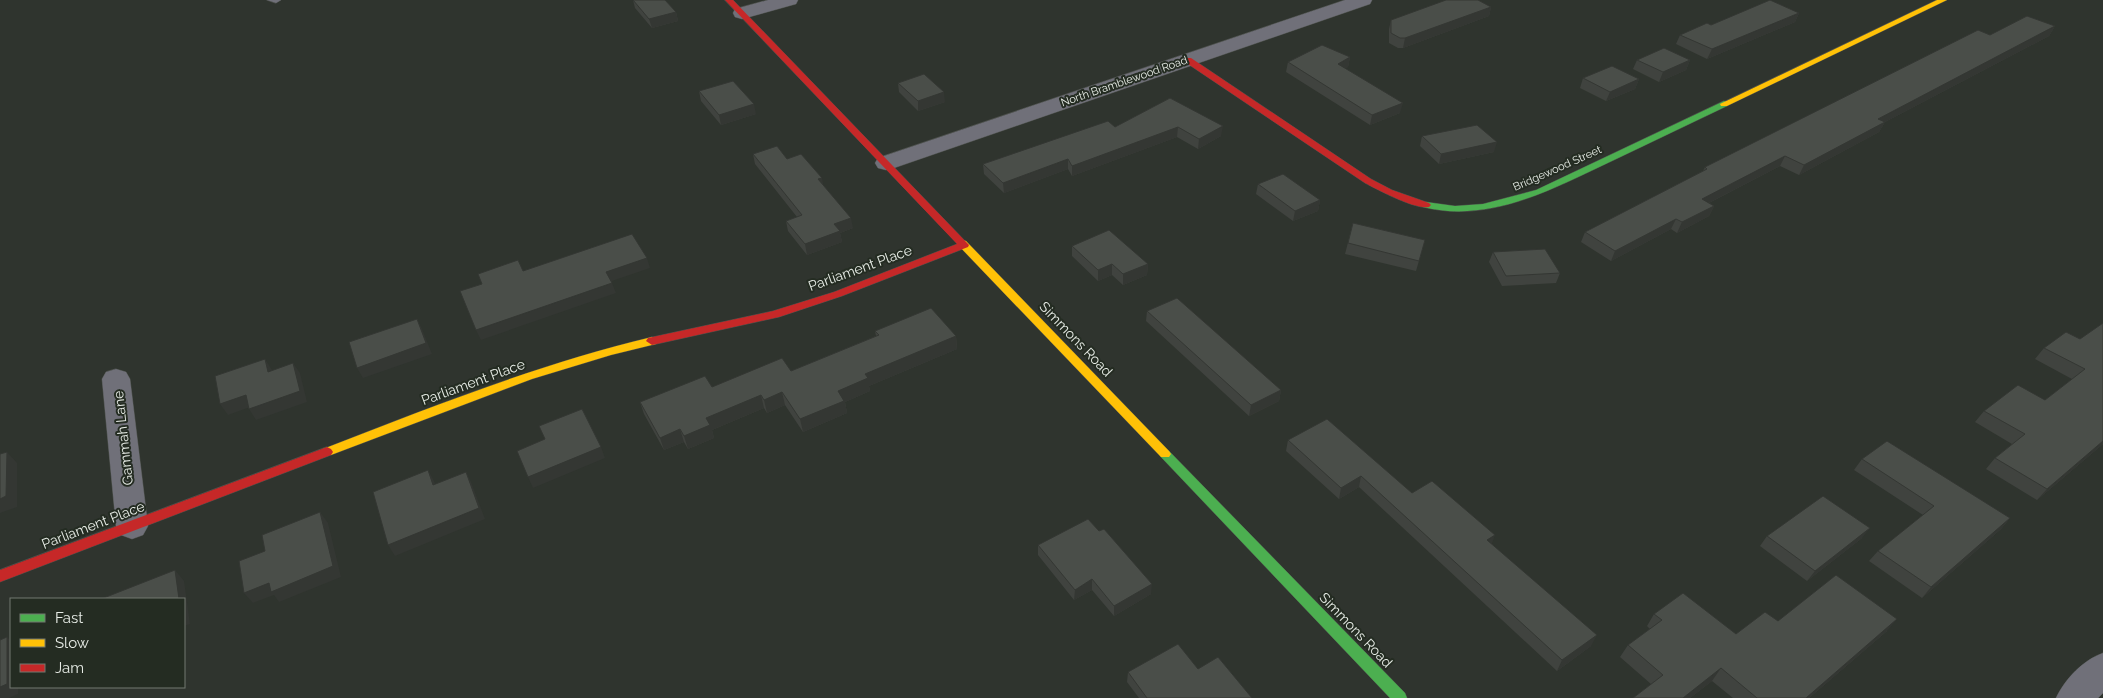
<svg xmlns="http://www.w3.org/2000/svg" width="2103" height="698" viewBox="0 0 2103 698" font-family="Raleway,sans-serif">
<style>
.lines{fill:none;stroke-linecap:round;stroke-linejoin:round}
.lane-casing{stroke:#4d514c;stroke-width:1}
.street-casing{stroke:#4d514c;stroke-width:1}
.fast-casing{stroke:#4d514c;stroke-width:1}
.slow-casing{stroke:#4d514c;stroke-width:1}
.jam-casing{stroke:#4d514c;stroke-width:1}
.lane{fill:#707079;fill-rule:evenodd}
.street{fill:#707079;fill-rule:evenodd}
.fast{fill:#4caf50;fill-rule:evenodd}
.slow{fill:#ffc107;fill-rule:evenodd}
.jam{fill:#c62828;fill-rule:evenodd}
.wall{fill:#40433f}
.shaded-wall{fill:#343733}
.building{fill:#4a4e49;stroke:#343733}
.labels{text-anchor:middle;stroke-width:4;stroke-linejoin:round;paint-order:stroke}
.far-street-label{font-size:11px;fill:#e7ece6;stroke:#242c22}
.street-label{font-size:14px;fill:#e7ece6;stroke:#242c22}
</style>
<rect width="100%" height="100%" fill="#2f342e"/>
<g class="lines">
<g class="lane-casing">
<path id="lane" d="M267,0H281L276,3Z"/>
</g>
<g class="street-casing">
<path id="street" d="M768,0H798L796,4L742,19L735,17L733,13L735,9Z
M1345,0H1372L1370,4L894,168L886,170L878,168L875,163L878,158Z
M116,369L126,372L130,379L148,526L143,535L132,539L121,535L116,526L102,379L106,372Z
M2103,653V693L2098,698H2056C2065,679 2083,660 2103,653Z"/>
</g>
<g class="fast-casing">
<path id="fast" d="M1724,101L1727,102V106C1689,124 1652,142 1614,160C1554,188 1491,224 1423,207L1421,205L1426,202L1455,206L1483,204L1536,190Z
M1165,449L1169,451L1405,693L1407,698H1390L1161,457L1159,454L1161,451Z"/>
</g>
<g class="slow-casing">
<path id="slow" d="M1937,0H1947L1727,106H1721L1720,104Z
M962,240L966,241L1169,451L1171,454L1169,457H1161L958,245L957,243L958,241Z
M652,337L658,341L656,344L611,355L532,379L331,455H323L321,452L323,449C431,407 539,364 652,337Z"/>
</g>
<g class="jam-casing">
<path id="jam" d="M725,0H733L969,245L968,247L842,296L779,317L652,345L646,341L648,338L773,311L834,292L957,244Z
M1185,58H1191L1371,179L1392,190L1429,203L1431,205L1429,207C1416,210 1378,190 1365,183L1185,62Z
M327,447L331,449L333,452L331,455L0,582V570Z"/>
</g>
<use href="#lane" class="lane"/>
<use href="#street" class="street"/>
<use href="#fast" class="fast"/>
<use href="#slow" class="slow"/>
<use href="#jam" class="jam"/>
</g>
<path class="wall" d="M633,0H665L676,12L678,21L652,28L635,8Z
M1491,7L1489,16L1403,48H1398L1389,43V29L1391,20Z
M1799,13L1795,22L1707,59L1676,44L1680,35L1711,25Z
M2055,26L2049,36L1885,122L1879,132L1799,175L1780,166L1709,203L1714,206L1709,216L1677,233L1671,229L1611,261L1581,242L1585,232L1703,171L1705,167L1990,35Z
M1350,57L1348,67L1345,68L1400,113L1370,125L1286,72L1288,62Z
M1637,60H1690L1686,70L1659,82L1633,69Z
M1583,78L1639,79L1635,89L1606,101L1580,88Z
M898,83L945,102L918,111L899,92Z
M699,91L756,114L721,125L701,101Z
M1170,98L1221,136L1198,149L1177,137L1072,176L1068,169L1004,193L984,174L983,164L1115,127Z
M1422,136L1494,152L1439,164L1420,146Z
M753,154L787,159L823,186L853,228L840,233L842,242L807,255L788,231L786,221L797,217L755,164Z
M1258,184L1320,200L1318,211L1293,221L1256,194Z
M1353,223L1425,240L1416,271L1345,254Z
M1072,246L1148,264L1147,275L1123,285L1112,275L1098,281L1072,256Z
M1493,252L1560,273L1556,283L1502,286L1489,262Z
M1147,311L1281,390L1279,401L1249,416L1146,321Z
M875,331L956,336L957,349L869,386L870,391L845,402L847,413L803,432L785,405L767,413L764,408L712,430L714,438L688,449L684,442L664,450L644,414L640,402L791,371L876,336Z
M2080,339L2103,444L2037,500L1986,469L1995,458L2012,444L1975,422L1984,411L2045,400L2072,379L2035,359L2044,348Z
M1288,440L1412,493L1492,544L1591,646L1557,671L1359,487L1339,499L1286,451Z
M1862,459L2010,518L2001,529L1922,598L1869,561L1878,551L1923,515L1854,470Z
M1767,536L1862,538L1807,581L1760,546Z
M1038,545L1151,594L1114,616L1092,590L1074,600L1038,555Z
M1654,614L1736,634L1778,621L1887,631L1809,698H1733L1712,681L1690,698H1633L1651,684L1620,657L1628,645L1650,629L1647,626Z
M1198,669L1252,698H1139L1127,682L1128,672Z"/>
<path class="shaded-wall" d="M1491,7L1489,16L1403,48L1405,38Z
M676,12L678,21L652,28L649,19Z
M1799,13L1795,22L1707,59L1712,49Z
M2055,26L2049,36L1885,122L1879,132L1799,175L1804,165L1878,119Z
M1350,57L1348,67L1336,73L1338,64Z
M1690,60L1686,70L1659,82L1663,72Z
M1639,79L1635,89L1606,101L1610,92Z
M944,92L945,102L918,111V101Z
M1403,103L1400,113L1370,125L1372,115Z
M754,104L756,114L721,125L719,115Z
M1223,126L1221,136L1198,149L1199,139Z
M1178,127L1177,137L1072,176V166Z
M1497,142L1494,152L1439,164L1441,154Z
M1785,156L1780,166L1697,209L1702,199Z
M1068,159V169L1004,193L1003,183Z
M822,178L824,188L818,179Z
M1320,200L1318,211L1293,221L1295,211Z
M1714,206L1709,216L1677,233L1682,222Z
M851,218L853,228L840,233L842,242L807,255L805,244L834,224Z
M1676,219L1671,229L1611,261L1615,251Z
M647,258L650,268L609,282L606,272Z
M1112,264V275L1098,281V270Z
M1148,264L1147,275L1123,285V274Z
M612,283L616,293L481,340L476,330Z
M417,319L422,329L432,354L363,378L357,368Z
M956,336L957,349L869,386L870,391L845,402L847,413L803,432L800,419L838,391L865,374Z
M265,359L272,370L268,372Z
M293,363L300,373L307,402L256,420L249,409Z
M1281,390L1279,401L1249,416L1251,405Z
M782,392L785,405L767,413L764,400Z
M246,395L253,406L228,415L220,404Z
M761,395L764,408L712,430L714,438L688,449L684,436L706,418Z
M680,429L684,442L664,450L660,438Z
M2103,441V444L2037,500L2047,489Z
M601,447L605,458L533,488L528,477Z
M7,452L17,463V507L0,513V499Z
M428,470L434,481L439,495L433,485Z
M466,472L471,482L485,519L395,556L388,545Z
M1361,476L1359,487L1339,499L1341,488Z
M320,512L328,523L341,577L279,602L274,595L253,603L244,593Z
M2010,518L2001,529L1922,598L1931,587Z
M1870,528L1862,538L1807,581L1815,571Z
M1495,535L1491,546L1487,540Z
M175,570L184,581L190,624L184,626V599H179Z
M1092,579V590L1074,600L1075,590Z
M1152,584L1151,594L1114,616V606Z
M1897,619L1887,631L1809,698H1806Z
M1597,635L1591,646L1557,671L1562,660Z
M7,637L11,641V687H18V694L9,698H0V687Z
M1721,668L1712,681L1690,698H1683Z"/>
<path class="building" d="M633,0H665L676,12L649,19Z
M1446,0H1478L1491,7L1405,38H1400L1391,33V20Z
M1770,0L1799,13L1712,49L1680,35L1707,23L1711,25Z
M2027,16L2055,26L1878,119L1885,122L1804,165L1785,156L1702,199L1714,206L1682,222L1676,219L1615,251L1585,232L1707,169L1705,167L1978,30L1990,35Z
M1322,45L1350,57L1338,64L1403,103L1372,115L1288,62Z
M1664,48L1690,60L1663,72L1637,60Z
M1612,66L1639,79L1610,92L1583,78Z
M924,74L944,92L918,101L898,83Z
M733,81L754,104L719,115L699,91Z
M1170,98L1223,126L1199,139L1178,127L1072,166L1068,159L1003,183L983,164L1108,121L1115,127Z
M1477,125L1497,142L1441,154L1422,136Z
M777,146L787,159L801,154L822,178L818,179L851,218L834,224L840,231L805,244L786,221L802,215L753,154Z
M1283,174L1320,200L1295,211L1258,184Z
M1353,223L1425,240L1419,261L1348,243Z
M1109,230L1148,264L1123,274L1112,264L1098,270L1072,246Z
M632,234L647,258L606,272L612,283L476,330L460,291L482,284L478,274L518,260L523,271Z
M1545,249L1560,273L1506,276L1493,252Z
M1177,298L1281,390L1251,405L1147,311Z
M931,308L956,336L865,374L868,378L838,391L844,401L800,419L782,392L764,400L761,395L706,418L710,425L684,436L680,429L660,438L640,402L705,376L712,387L782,358L791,371L879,335L875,331Z
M417,319L426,343L357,368L349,342Z
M2103,323V441L2047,489L1995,458L2025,434L1984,411L2018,385L2045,400L2085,369L2044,348L2066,332L2080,339Z
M265,359L268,372L293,363L300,391L249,409L246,395L220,404L215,376Z
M582,409L601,447L528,477L517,451L545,439L539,426Z
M1327,419L1412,493L1432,481L1495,535L1487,540L1597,635L1562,660L1361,476L1341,488L1288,440Z
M1887,441L2010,518L1931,587L1878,551L1934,506L1862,459Z
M7,452L6,496L0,499V454Z
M428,470L433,485L466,472L479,508L388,545L373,492Z
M1823,496L1870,528L1815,571L1767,536Z
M320,512L333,566L271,592L269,583L244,593L239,561L265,551L262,535Z
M1088,519L1099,531L1104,529L1152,584L1114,606L1092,579L1075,590L1038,545Z
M175,570L179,599H101Z
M1836,575L1897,619L1806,698H1757L1721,668L1683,698H1633L1663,675L1628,645L1662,620L1654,614L1683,593L1736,634L1765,612L1778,621Z
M7,637V684L0,687V640Z
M1178,644L1198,669L1218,657L1252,698H1147L1128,672Z"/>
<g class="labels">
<g class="far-street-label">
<text transform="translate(1124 81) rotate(-19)" y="4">North Bramblewood Road</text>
<text transform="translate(1557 168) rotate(-24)" y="4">Bridgewood Street</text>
</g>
<g class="street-label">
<text transform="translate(860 268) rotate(-20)" y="5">Parliament Place</text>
<text transform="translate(1076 339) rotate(46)" y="5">Simmons Road</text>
<text transform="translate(473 382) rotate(-20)" y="5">Parliament Place</text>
<text transform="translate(123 438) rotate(-96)" y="5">Gammah Lane</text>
<text transform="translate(93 525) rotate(-21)" y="5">Parliament Place</text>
<text transform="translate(1356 630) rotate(46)" y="5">Simmons Road</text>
</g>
</g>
<rect x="10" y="598" width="175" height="90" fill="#242c22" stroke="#727970"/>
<rect x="20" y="614" width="25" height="8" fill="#4caf50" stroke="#727970"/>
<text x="55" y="623" font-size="15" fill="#e7ece6">Fast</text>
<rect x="20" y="639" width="25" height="8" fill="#ffc107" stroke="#727970"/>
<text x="55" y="648" font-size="15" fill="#e7ece6">Slow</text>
<rect x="20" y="664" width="25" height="8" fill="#c62828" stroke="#727970"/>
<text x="55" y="673" font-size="15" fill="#e7ece6">Jam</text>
</svg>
